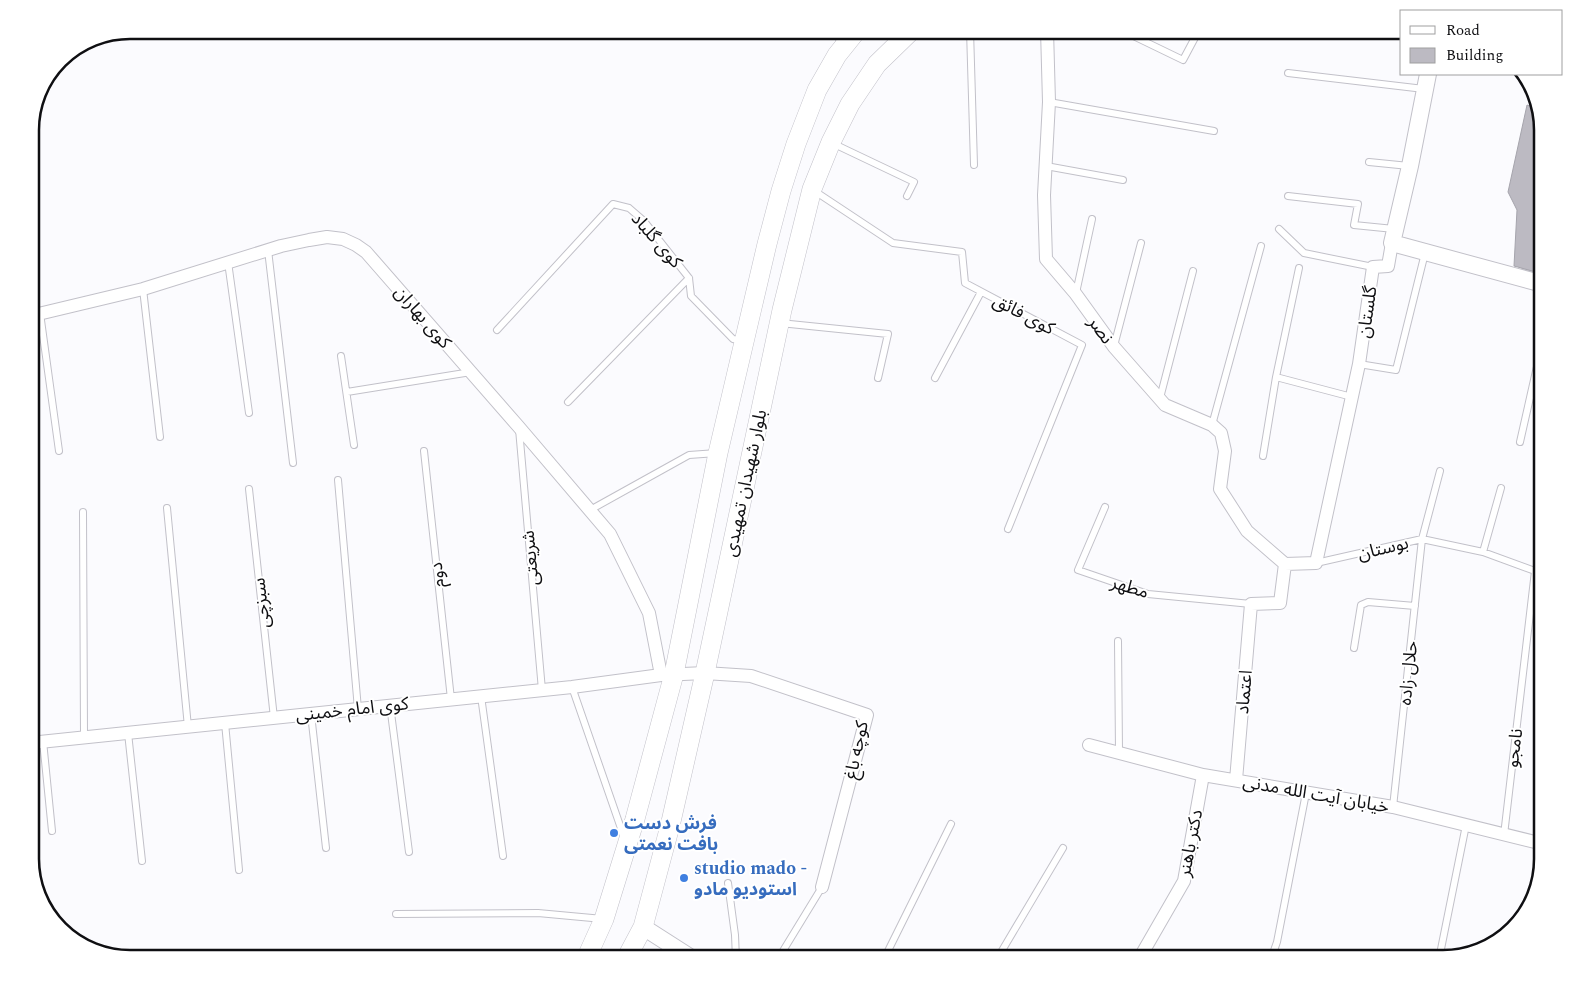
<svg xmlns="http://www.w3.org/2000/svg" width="1573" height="989" viewBox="0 0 1573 989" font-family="Spectral,'Noto Sans Arabic',serif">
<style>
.shadow{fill:#0003}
.building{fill:#bcbac2;stroke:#a5a4ac}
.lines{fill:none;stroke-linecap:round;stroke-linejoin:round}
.service-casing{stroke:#c2c1c9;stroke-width:8}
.minor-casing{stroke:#c2c1c9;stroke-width:14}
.tertiary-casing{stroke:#c2c1c9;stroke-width:18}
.secondary-casing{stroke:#c2c1c9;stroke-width:20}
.service{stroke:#fff;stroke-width:6}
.minor{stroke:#fff;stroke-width:12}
.tertiary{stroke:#fff;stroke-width:16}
.secondary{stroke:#fff;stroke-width:19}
.shop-dot{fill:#3f7fe0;stroke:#fff;stroke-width:2}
.labels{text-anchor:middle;stroke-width:4;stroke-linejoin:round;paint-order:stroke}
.street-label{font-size:18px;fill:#0f0f12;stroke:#fff}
.shop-label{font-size:18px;font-weight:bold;fill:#366cbe;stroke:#fff;text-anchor:start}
.rim{fill:none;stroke:#0f0f12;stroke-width:2.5}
</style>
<rect width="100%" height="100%" fill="#fbfbfe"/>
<path class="shadow" d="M1528,107L1538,109L1543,130V276L1525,271L1515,265Z"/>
<path class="building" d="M1527,105L1537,108L1543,130V274L1514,266L1517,210L1508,192Z"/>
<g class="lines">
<g class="service-casing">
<path id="service" d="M970,30L974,165
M1121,30L1183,60L1199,30
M839,44L841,30
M1288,73L1424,89
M1049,102L1214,131
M832,143L914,182L907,196
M1369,162L1409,166
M1046,166L1123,180
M813,190L893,243L962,252L965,283L1082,345L1008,529
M1288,196L1358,204L1354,225L1394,229
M1279,229L1304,253L1373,267
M268,250L293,463
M228,262L249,413
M143,289L160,437
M1076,293L1092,219
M40,313L59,451
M780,323L888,334L878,378
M497,330L613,204L629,208L644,221L689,278L691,296L733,339L743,341
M1114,346L1141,243
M341,356L354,445
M1359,364L1396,370L1425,253
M1276,377L1352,397
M935,378L981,292
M347,392L471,372
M1160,398L1193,271
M568,402L689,278
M1212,425L1261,246
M519,429L542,690
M1520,442L1543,340
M424,451L451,699
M1263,456L1276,377L1299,268
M338,480L358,709
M249,489L274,718
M1105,507L1078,570L1148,594L1251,604
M167,508L188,727
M590,510L689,455L717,453
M83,512L84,737
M1483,552L1501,488
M1316,563L1422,539L1483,552L1535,571L1543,577
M1118,641L1119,752
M1354,648L1361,605L1368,602L1415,606
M572,687L624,837
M481,696L503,856
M390,705L409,852
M311,714L326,848
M225,723L239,870
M128,733L142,861
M43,741L52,831
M1393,807L1422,539L1440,471
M1504,835L1535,571
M728,883L735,935L736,959
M396,914L538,913L603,919
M778,959L822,887
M884,959L951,824
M997,959L1063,848
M1271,959L1277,942L1306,793
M1439,959L1466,825"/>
</g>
<g class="minor-casing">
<path id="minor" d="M1047,30L1049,102L1044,195L1046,259L1075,293L1114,347L1165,405L1212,425L1221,433L1225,451L1220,489L1247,531L1285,564
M30,316L143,289L281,246L309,240L327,237L343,239L356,245L366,252L518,426L610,534L649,613L661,675
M30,743L572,687L661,675L705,673L751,676L867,715L822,887
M1089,745L1203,775L1393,807L1543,844
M1236,780L1251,604L1280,603L1285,564L1316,563L1359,364L1373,267L1388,266L1392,243
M1139,959L1184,881L1203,775"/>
</g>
<g class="tertiary-casing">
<path id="tertiary" d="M1428,74L1410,166L1392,243L1543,284
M643,927L693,959"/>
</g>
<g class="secondary-casing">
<path id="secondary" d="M586,959L604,919L635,819L674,674L718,453L767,244L781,191L796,144L817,90L837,55L857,30
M626,959L643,927L670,826L705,673L782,310L812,189L831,142L850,104L877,64L912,30"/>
</g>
<use href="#service" class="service"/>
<use href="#minor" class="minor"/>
<use href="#tertiary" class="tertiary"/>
<use href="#secondary" class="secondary"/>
</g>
<g class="shop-dot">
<circle cx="614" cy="833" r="5"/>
<circle cx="684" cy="878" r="5"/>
</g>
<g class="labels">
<g class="street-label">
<text transform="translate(657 240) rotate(49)" y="6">کوی گلباد</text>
<text transform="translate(1367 312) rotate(-82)" y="6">گلستان</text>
<text transform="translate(1024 314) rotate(28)" y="6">کوی فائق</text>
<text transform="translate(423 317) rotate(49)" y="6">کوی بهاران</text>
<text transform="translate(1101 330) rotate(54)" y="6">نصر</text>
<text transform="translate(745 483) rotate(-78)" y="6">بلوار شهیدان تمهیدی</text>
<text transform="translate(1383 548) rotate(-13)" y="6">بوستان</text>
<text transform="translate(530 558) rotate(-95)" y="6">شریعتی</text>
<text transform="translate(437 575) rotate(-96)" y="6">دوم</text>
<text transform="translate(1130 587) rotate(17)" y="6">مطهر</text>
<text transform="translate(261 603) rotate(-96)" y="6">سبزچی</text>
<text transform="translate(1408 673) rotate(-84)" y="6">حلال زاده</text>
<text transform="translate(1244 692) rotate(-85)" y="6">اعتماد</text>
<text transform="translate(352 709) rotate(-6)" y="6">کوی امام خمینی</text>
<text transform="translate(1514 748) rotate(-83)" y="6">نامجو</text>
<text transform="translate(856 750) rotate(-78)" y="6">کوچه باغ</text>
<text transform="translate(1316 794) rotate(10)" y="6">خیابان آیت الله مدنی</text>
<text transform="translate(1190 843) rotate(-79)" y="6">دکتر باهنر</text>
</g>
<g class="shop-label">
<text x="624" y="829">فرش دست<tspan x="624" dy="21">بافت نعمتی</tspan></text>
<text x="694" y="874">studio mado -<tspan x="694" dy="21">استودیو مادو</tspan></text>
</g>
</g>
<path d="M0 0H1573V989H0ZM130 39H1443A91 91 0 0 1 1534 130V859A91 91 0 0 1 1443 950H130A91 91 0 0 1 39 859V130A91 91 0 0 1 130 39Z" fill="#fff" fill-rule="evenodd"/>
<path class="rim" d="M130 39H1443A91 91 0 0 1 1534 130V859A91 91 0 0 1 1443 950H130A91 91 0 0 1 39 859V130A91 91 0 0 1 130 39Z"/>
<rect x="1400" y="10" width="162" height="65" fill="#ffffff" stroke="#9f9fa0"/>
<rect x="1410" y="26" width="25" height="8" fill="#ffffff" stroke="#9f9fa0"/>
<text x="1446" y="35" font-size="15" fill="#0f0f12">Road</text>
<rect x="1410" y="48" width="25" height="15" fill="#bcbac2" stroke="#9f9fa0"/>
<text x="1446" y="60" font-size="15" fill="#0f0f12">Building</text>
</svg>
